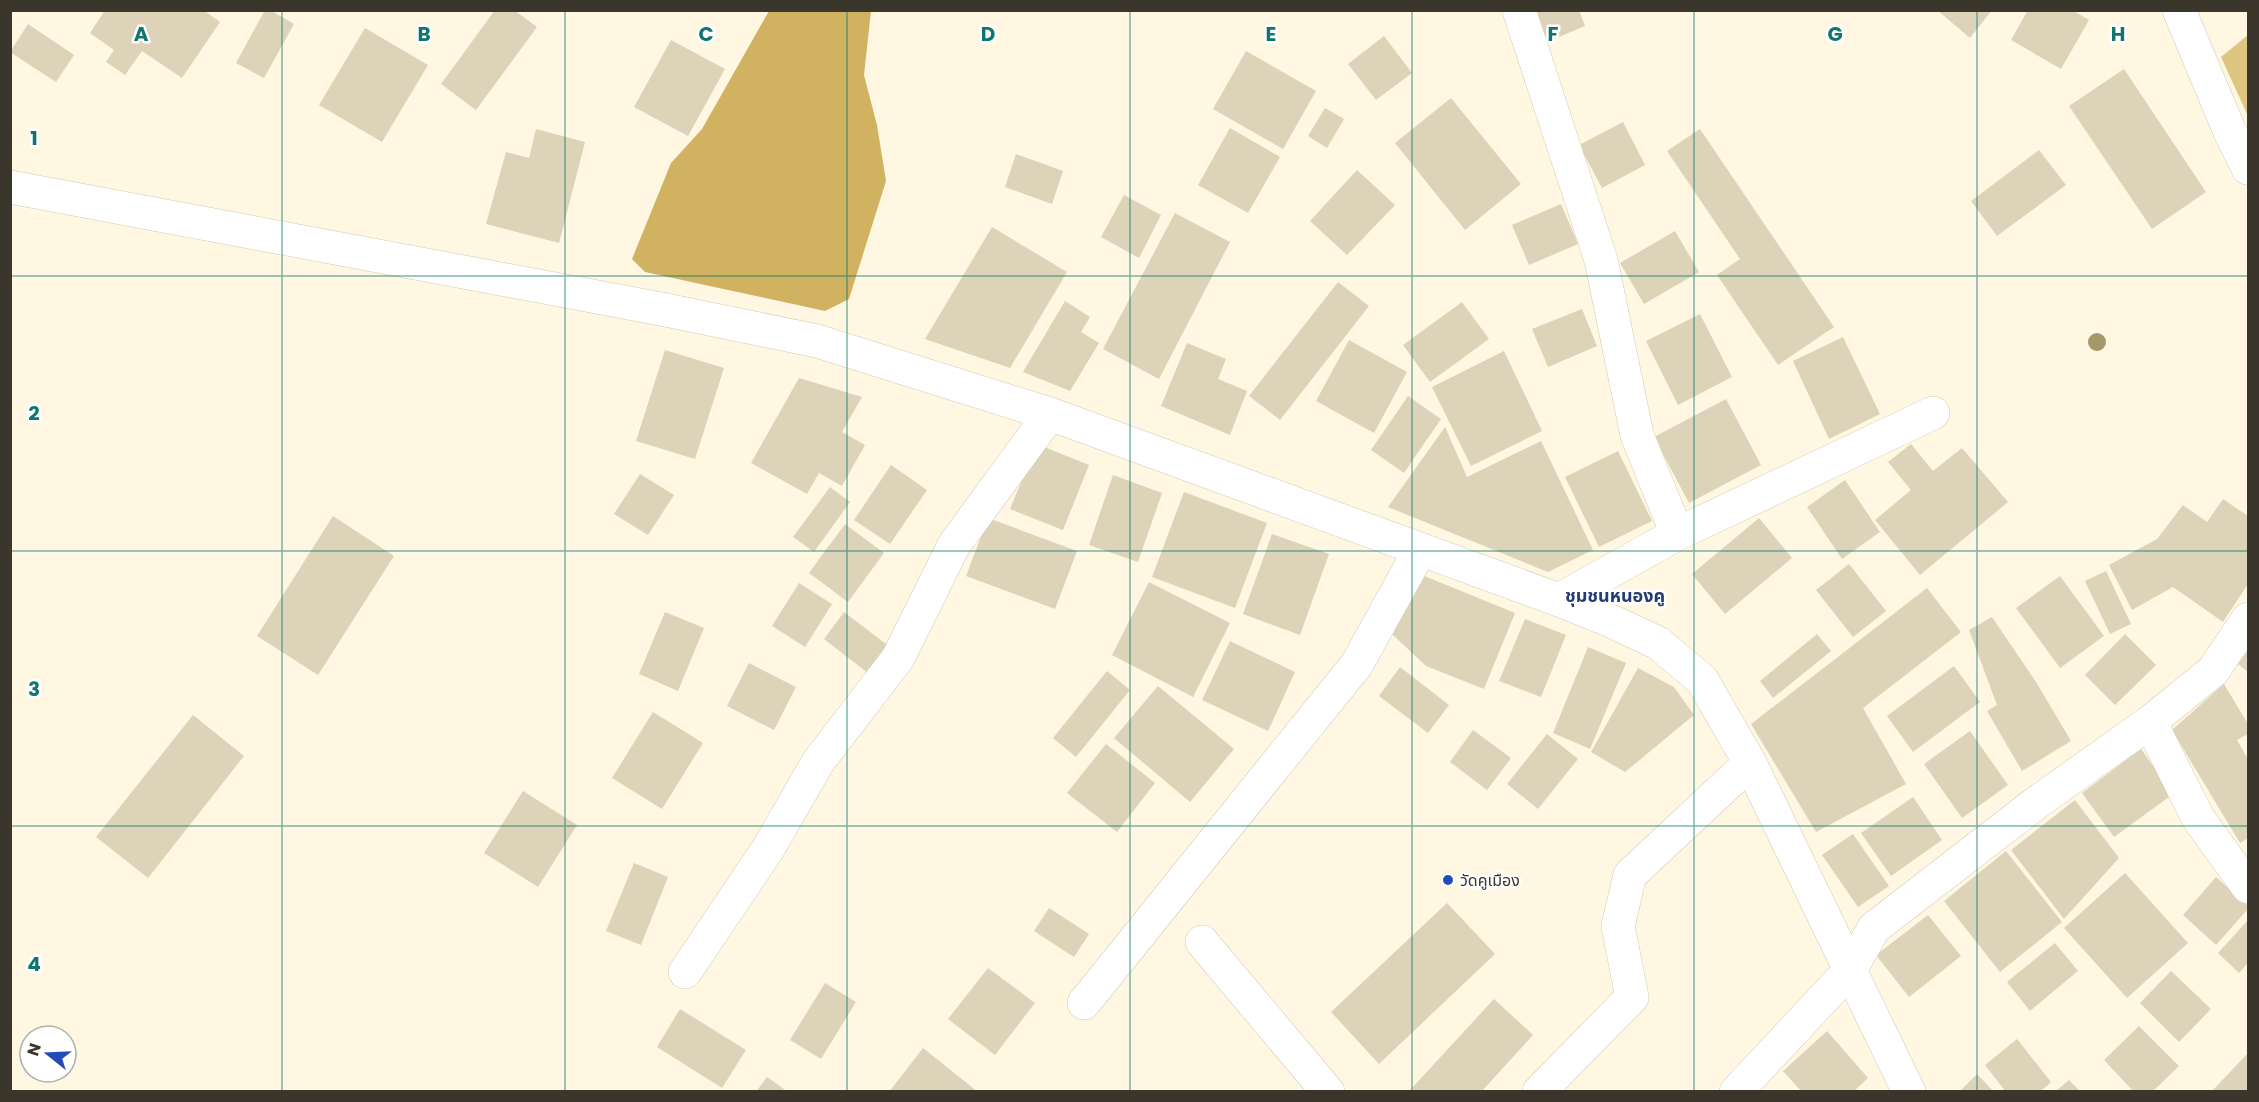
<svg xmlns="http://www.w3.org/2000/svg" width="2259" height="1102" viewBox="0 0 2259 1102" font-family="Poppins,'Noto Sans Thai',sans-serif">
<style>
.green{fill:#dec582}
.forest{fill:#d0b261}
.building{fill:#dcd3b9}
.lines{fill:none;stroke-linecap:round;stroke-linejoin:round}
.minor-casing{stroke:#d3cab1;stroke-width:34}
.minor{stroke:#fff;stroke-width:33}
.tree{fill:#a6986a}
.grid{fill:none;stroke:#0f766e;stroke-width:1.5;stroke-opacity:0.55}
.poi-dot{fill:#244bba;stroke:#fff;stroke-width:2}
.labels{text-anchor:middle;stroke-width:5;stroke-linejoin:round;paint-order:stroke}
.poi-label{font-size:16px;fill:#3a362c;stroke:#fff;text-anchor:start}
.neighbourhood-label{font-size:18px;font-weight:bold;fill:#243b73;stroke:#fff}
.grid-label{font-size:20px;text-anchor:middle;font-weight:bold;fill:#0f766e;stroke:#fff;stroke-width:5;stroke-linejoin:round;paint-order:stroke}
</style>
<rect width="100%" height="100%" fill="#fff7e2"/>
<path class="green" d="M2248,35V116L2221,57Z"/>
<path class="forest" d="M769,11H871L864,75L877,125L886,181L849,299L825,311L645,272L632,259L671,163L702,129Z"/>
<path class="building" d="M105,10H203L220,22L182,78L142,51L125,75L106,62L114,50L90,33Z
M265,10H270L294,24L264,78L236,63Z
M495,10H514L537,27L476,110L441,84Z
M1534,10H1579L1585,26L1547,42Z
M1937,10H1992L1970,38Z
M2028,10H2072L2089,20L2061,69L2011,40Z
M28,24L74,55L56,82L10,52Z
M365,28L428,65L382,142L319,105Z
M1384,36L1412,73L1376,100L1348,64Z
M671,40L725,69L688,136L634,107Z
M1246,51L1316,91L1283,149L1213,109Z
M2124,69L2206,192L2152,229L2069,106Z
M1451,98L1521,184L1465,230L1395,143Z
M1325,108L1344,119L1327,148L1308,136Z
M1623,122L1645,165L1602,188L1579,145Z
M1230,128L1280,157L1248,213L1198,185Z
M536,129L585,142L559,243L486,224L506,152L529,158Z
M1700,129L1834,327L1778,365L1717,275L1740,259L1667,151Z
M2039,150L2066,185L1997,236L1971,201Z
M1016,154L1063,171L1052,204L1005,187Z
M1357,170L1395,205L1347,255L1310,221Z
M1124,195L1161,215L1139,258L1101,237Z
M1561,204L1578,244L1529,265L1512,225Z
M1175,213L1230,242L1159,379L1103,349Z
M992,227L1067,272L1010,368L925,339Z
M1675,231L1699,272L1644,304L1620,263Z
M1338,282L1369,306L1280,420L1249,396Z
M1065,301L1090,317L1081,332L1099,343L1070,391L1023,372Z
M1462,302L1489,339L1430,382L1403,345Z
M1582,309L1597,346L1548,367L1532,329Z
M1700,314L1732,377L1678,405L1646,341Z
M1843,337L1880,414L1829,439L1793,361Z
M1349,340L1407,372L1374,433L1316,401Z
M1187,343L1226,359L1218,379L1247,391L1230,435L1161,406Z
M665,350L724,368L695,459L636,441Z
M1504,351L1542,431L1471,466L1432,387Z
M799,378L862,397L842,432L865,445L842,486L819,473L807,494L751,463Z
M1408,396L1441,419L1404,473L1371,450Z
M1726,399L1761,465L1689,503L1654,437Z
M1445,427L1467,477L1541,441L1593,550L1548,572L1388,507Z
M1037,444L1089,465L1063,530L1010,509Z
M1911,444L1933,471L1962,448L2008,502L1920,575L1875,520L1911,490L1888,462Z
M1618,451L1652,521L1599,547L1565,477Z
M891,465L927,490L890,544L854,520Z
M640,474L674,495L648,535L614,514Z
M1113,475L1162,493L1138,562L1089,545Z
M1845,480L1880,532L1842,559L1807,507Z
M830,487L850,502L814,552L793,537Z
M1184,492L1267,523L1235,608L1152,577Z
M2223,499L2248,516V584L2223,622L2173,587L2132,610L2109,565L2157,539L2183,505L2207,522Z
M333,516L394,556L318,675L257,636Z
M988,518L1077,551L1055,609L966,576Z
M1759,518L1792,558L1725,614L1692,574Z
M845,524L884,553L848,602L809,573Z
M1272,534L1329,554L1300,635L1243,614Z
M1849,564L1886,611L1853,637L1816,590Z
M2106,571L2131,624L2110,634L2085,581Z
M1417,573L1515,613L1484,689L1426,666L1392,634Z
M2060,576L2104,636L2060,668L2016,608Z
M1149,582L1230,623L1193,697L1112,655Z
M799,583L832,604L805,647L772,626Z
M1927,588L1961,632L1863,708L1906,784L1816,832L1751,724Z
M665,612L704,628L678,691L639,674Z
M844,612L894,650L873,677L824,639Z
M1992,617L2036,682L2071,741L2022,771L1987,711L1997,705L1969,630Z
M1525,619L1566,635L1541,697L1499,681Z
M1817,634L1831,651L1773,698L1760,681Z
M2125,634L2156,665L2115,705L2085,675Z
M1230,641L1295,672L1268,731L1202,700Z
M1588,647L1626,663L1590,749L1553,733Z
M2248,650V672L2238,664Z
M749,663L796,687L774,730L727,706Z
M1954,666L1980,702L1913,752L1887,716Z
M1400,667L1449,705L1428,733L1379,696Z
M1638,668L1674,687L1694,715L1625,772L1591,752Z
M1107,671L1130,690L1076,757L1053,738Z
M2224,684L2248,724V734L2237,740L2248,759V838L2240,843L2172,730Z
M1158,686L1234,749L1190,802L1114,738Z
M653,712L703,743L662,809L612,778Z
M193,715L244,756L148,878L96,837Z
M1473,730L1511,758L1487,790L1450,762Z
M1970,731L2008,785L1962,818L1924,764Z
M1547,734L1578,759L1538,809L1507,784Z
M1106,744L1155,783L1117,832L1067,793Z
M2141,749L2173,794L2114,837L2082,793Z
M523,791L577,825L538,887L484,853Z
M1913,797L1942,840L1891,876L1861,833Z
M2075,800L2119,858L2064,919L2011,850Z
M1853,834L1889,886L1858,907L1822,855Z
M2006,851L2062,922L2000,972L1944,901Z
M634,863L668,877L641,945L606,931Z
M2125,873L2188,943L2127,998L2064,928Z
M2216,877L2248,906V909L2216,945L2183,915Z
M1447,903L1495,954L1379,1064L1331,1012Z
M1049,908L1089,934L1074,957L1034,931Z
M1928,915L1961,956L1909,997L1876,955Z
M2248,920V963L2239,973L2218,953Z
M2055,943L2078,971L2030,1011L2007,982Z
M988,968L1035,1003L995,1055L948,1019Z
M2171,971L2211,1009L2179,1042L2140,1003Z
M825,983L856,1002L821,1059L790,1040Z
M1494,999L1533,1035L1481,1092H1413L1411,1089Z
M680,1009L746,1050L722,1088L657,1047Z
M2139,1026L2179,1066L2152,1092H2134L2104,1060Z
M1827,1031L1868,1078L1853,1092H1802L1783,1071Z
M2017,1039L2051,1082L2040,1092H2006L1985,1065Z
M923,1048L978,1092H889Z
M2248,1053V1092H2215L2213,1090Z
M1977,1074L1994,1092H1959Z
M767,1077L788,1092H756Z
M2069,1080L2081,1092H2055Z"/>
<g class="lines">
<g class="minor-casing">
<path id="minor" d="M1519,10L1601,260L1637,435L1677,534
M2179,10L2230,132L2248,168
M10,187L661,309L817,341L1050,414L1559,600L1611,621L1658,643L1702,680L1750,763L1909,1092
M1559,600L1677,534L1933,413
M2150,722L2198,818L2248,887
M1202,942L1328,1092
M685,972L768,849L818,762L898,658L954,545L1050,414
M1084,1003L1357,664L1420,550
M1539,1092L1632,997L1618,926L1630,875L1750,763
M1736,1092L1851,969L1874,928L2036,803L2150,722L2213,671L2248,619"/>
</g>
<use href="#minor" class="minor"/>
</g>
<circle class="tree" cx="2097" cy="342" r="9"/>
<path class="grid" d="M282,10V1092M565,10V1092M847,10V1092M1130,10V1092M1412,10V1092M1694,10V1092M1977,10V1092M10,276H2248M10,551H2248M10,826H2248"/>
<circle class="poi-dot" cx="1448" cy="880" r="6"/>
<g class="labels">
<g class="poi-label">
<text x="1460" y="886">วัดคูเมือง</text>
</g>
<g class="neighbourhood-label">
<text x="1615" y="602">ชุมชนหนองคู</text>
</g>
</g>
<g class="grid-label">
<text x="141" y="41">A</text>
<text x="424" y="41">B</text>
<text x="706" y="41">C</text>
<text x="988" y="41">D</text>
<text x="1271" y="41">E</text>
<text x="1553" y="41">F</text>
<text x="1835" y="41">G</text>
<text x="2118" y="41">H</text>
<text x="34" y="145">1</text>
<text x="34" y="420">2</text>
<text x="34" y="696">3</text>
<text x="34" y="971">4</text>
</g>
<rect width="2259" height="1102" fill="none" stroke="#3a362c" stroke-width="24"/>
<g transform="translate(48 1054) rotate(288)"><circle r="28" fill="#ffffff" stroke="#b0afab" stroke-width="1.5"/>
<path d="M0-4.5L10 22L0 15L-10 22Z" fill="#244bba"/>
<text y="-9" font-size="16" font-weight="bold" text-anchor="middle" fill="#3a362c">N</text>
</g>
</svg>
